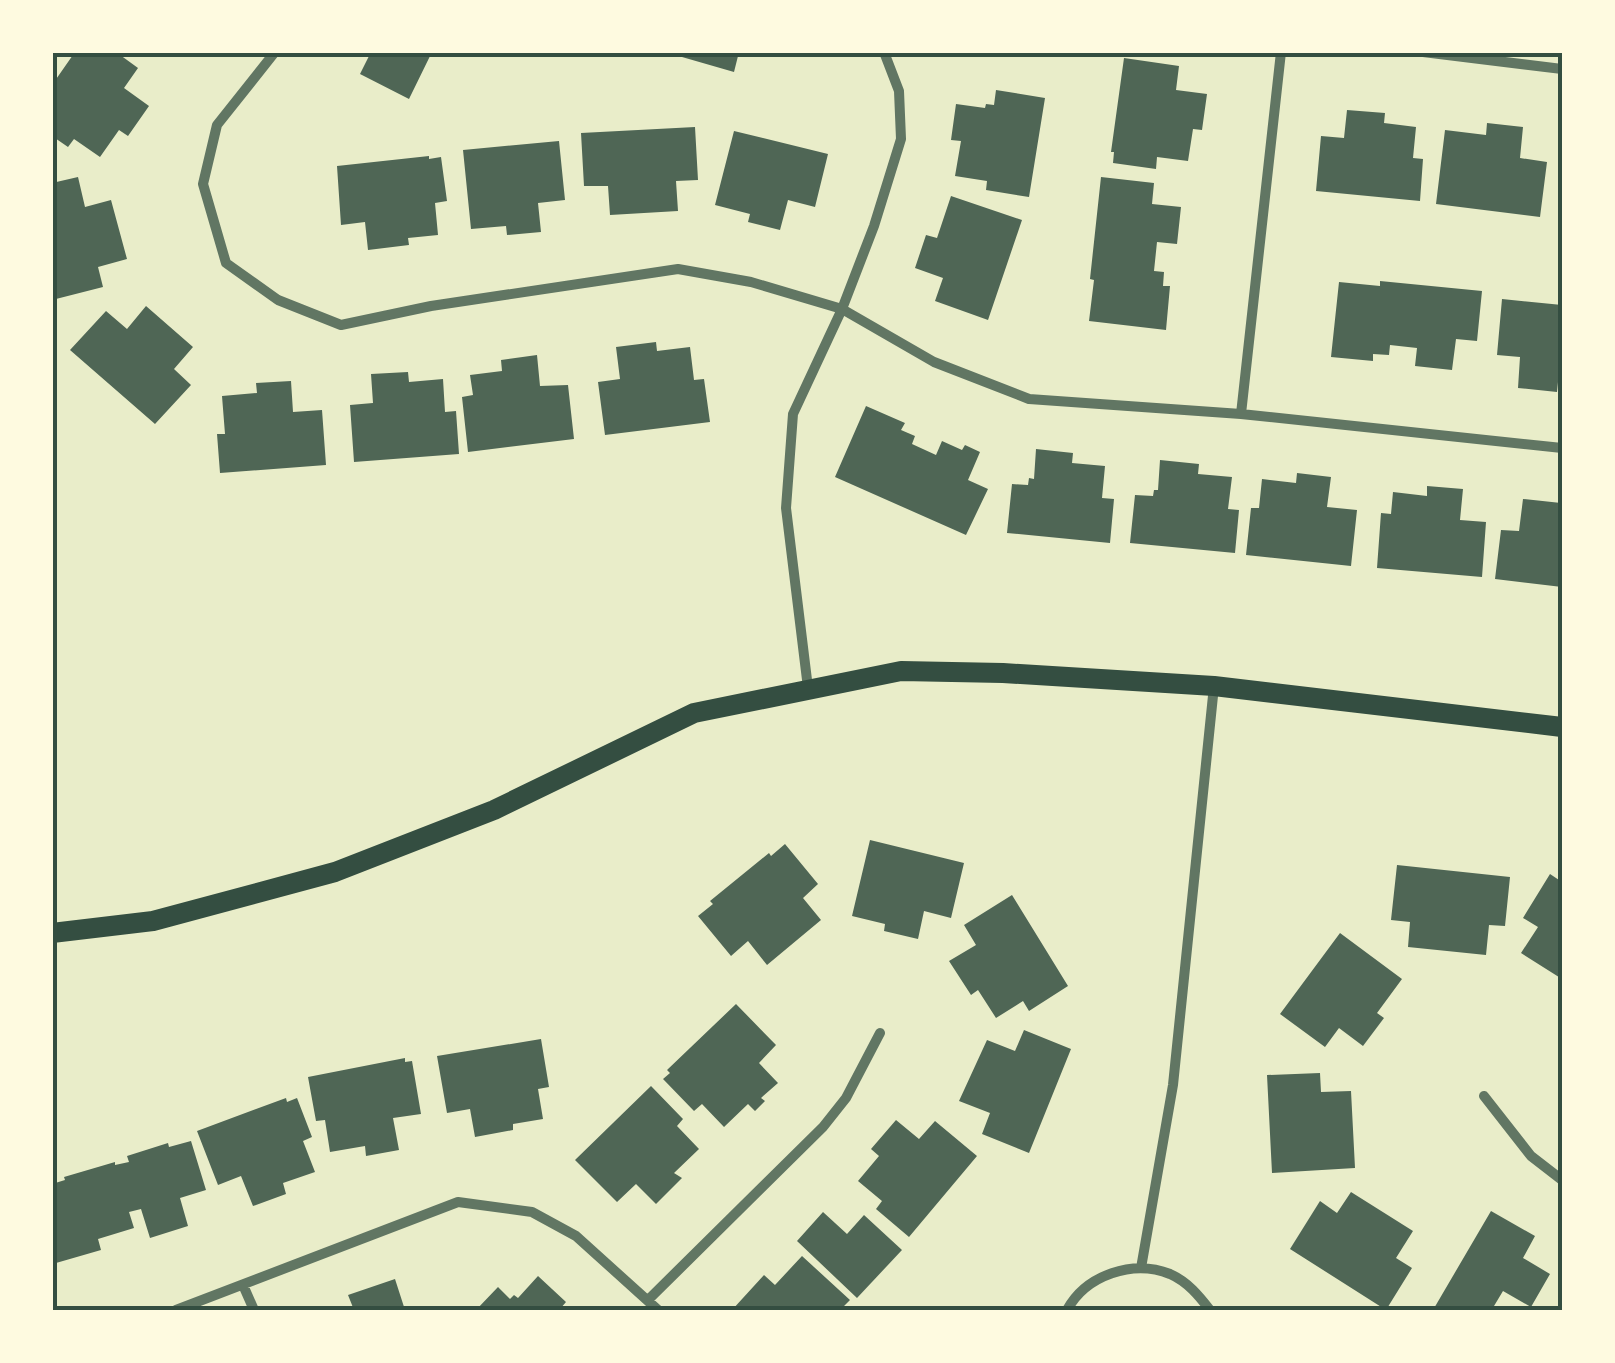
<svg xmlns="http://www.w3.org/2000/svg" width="1615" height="1363" viewBox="0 0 1615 1363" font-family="'DM Sans',sans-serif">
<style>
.building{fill:#4f6655}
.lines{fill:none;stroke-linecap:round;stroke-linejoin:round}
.minor{stroke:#617663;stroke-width:10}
.secondary{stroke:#344e41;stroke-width:20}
.neatline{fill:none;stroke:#344e41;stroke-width:4}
</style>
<rect width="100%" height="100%" fill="#e9edc9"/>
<path class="building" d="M75,52H116L138,68L124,88L149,106L128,136L119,130L100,157L74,139L68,147L52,136V85Z
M364,52H432L409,99L360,74L369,56Z
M684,52H739L734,72L682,57Z
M1124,58L1179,66L1176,90L1207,94L1202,130L1193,129L1188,161L1157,157L1156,169L1113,163L1114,152H1111Z
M996,90L1045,98L1029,197L986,190L987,181L955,176L961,141L951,140L956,104L985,108L986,104L994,105Z
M1347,110L1385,113L1384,123L1416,127L1413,158L1423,159L1420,201L1316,191L1321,136L1344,138Z
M1487,123L1523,127L1520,158L1547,162L1540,217L1436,204L1445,130L1486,135Z
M695,127L698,180L676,181L678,211L610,215L608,186H584L581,133Z
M734,131L828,154L815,207L788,200L780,230L748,222L750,214L715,205Z
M559,141L565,200L538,203L541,232L507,235L506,226L471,229L463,150Z
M429,156V159L441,157L447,201L435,203L438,235L408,238L409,245L368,250L365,222L341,225L337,166Z
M78,177L85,207L111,200L127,259L98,267L103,287L52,300V183Z
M1101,177L1154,183L1152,204L1181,207L1177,244L1157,242L1154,271L1164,272L1163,286H1170L1166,330L1089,321L1094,280L1090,279Z
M951,196L1022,220L988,320L935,301L943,278L915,268L926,235L937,238Z
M1380,281L1482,291L1477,341L1456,339L1452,370L1415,366L1417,348L1390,345L1389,355L1373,354V361L1331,357L1339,282L1380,286Z
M1502,299L1562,305V383L1558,382L1557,392L1518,388L1520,357L1497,355Z
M146,306L193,347L174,369L191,385L155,424L70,350L106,311L127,329Z
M656,342L657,351L690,347L694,380L704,379L710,422L605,435L598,382L620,379L616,347Z
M537,355L540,386L568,385L574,439L468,452L462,397L473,395L470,375L502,371L501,360Z
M408,372L409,382L443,379L445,412L456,411L459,454L354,462L350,405L373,403L371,374Z
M291,381L293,412L322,410L326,465L220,473L217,434H225L222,396L257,393L256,383Z
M866,406L905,423L901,430L915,436L912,444L936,455L942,441L962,450L965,445L980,452L968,480L988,489L966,535L835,477Z
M1036,449L1073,453L1072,463L1105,466L1102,498L1114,499L1110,543L1007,533L1012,484L1028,485L1029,478L1034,479Z
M1160,460L1199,464L1198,474L1232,477L1228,509L1239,510L1235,553L1130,543L1135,495L1153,496L1154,490H1158Z
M1297,473L1331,477L1327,507L1357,510L1351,566L1246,555L1251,508H1259L1262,479L1296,483Z
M1427,486L1463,489L1460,520L1486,522L1482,577L1377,568L1381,513L1391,514L1393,492L1427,496Z
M1523,499L1561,503L1558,524L1562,525V587L1495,579L1501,530L1519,531Z
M870,840L964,863L951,918L924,911L918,939L884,931L885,924L852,916Z
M785,844L818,884L803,898L821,920L767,965L748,941L731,956L698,916L713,904L710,901L769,853L771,856Z
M1397,865L1510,877L1505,926L1489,925L1486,955L1408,947L1410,922L1391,920Z
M1550,874L1562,882V979L1521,953L1538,927L1523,918Z
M1012,895L1068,986L1029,1011L1023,1001L996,1018L978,990L971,995L949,961L976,945L964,925Z
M1340,933L1402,979L1377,1013L1384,1018L1363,1046L1339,1028L1325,1047L1280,1014Z
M736,1004L776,1045L759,1063L778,1083L761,1098L765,1101L755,1111L748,1104L724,1127L702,1104L694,1111L663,1079L670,1073L667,1070Z
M1024,1030L1071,1049L1029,1153L982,1134L990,1113L959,1101L987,1040L1015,1051Z
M541,1039L549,1087L538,1089L543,1119L513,1124V1130L475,1137L470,1109L447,1113L437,1056Z
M405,1058V1062L412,1061L421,1114L393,1118L399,1150L366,1156L365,1146L330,1152L325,1120L316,1121L308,1077Z
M1320,1073L1321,1092L1351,1091L1355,1168L1272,1173L1267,1075Z
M651,1086L683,1119L677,1126L699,1149L674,1173L682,1178L656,1204L636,1184L617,1202L575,1160Z
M286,1098L287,1102L297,1098L312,1137L303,1141L315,1172L283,1183L286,1194L253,1206L241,1176L218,1185L197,1131Z
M896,1120L919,1139L935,1121L977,1156L909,1237L876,1209L882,1201L858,1181L879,1156L871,1149Z
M191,1141L206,1190L180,1198L188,1226L150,1238L141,1209L129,1212L134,1228L98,1239L101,1250L56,1263L52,1251V1184L65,1180L64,1177L115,1162V1165L129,1162L127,1156L168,1143L169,1147Z
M1351,1192L1413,1231L1396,1258L1412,1268L1386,1310L1290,1249L1320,1201L1337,1213Z
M1491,1211L1535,1236L1523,1258L1550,1274L1531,1307L1503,1291L1494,1306L1502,1310H1433Z
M823,1212L847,1234L864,1215L902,1250L857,1298L797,1241Z
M802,1256L850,1300L840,1310H732L764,1275L775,1285Z
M538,1276L566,1302L560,1309L562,1310H476L498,1287L510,1299L514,1295L518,1298Z
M395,1279L405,1310H354L348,1295Z"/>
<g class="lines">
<path class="minor" d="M275,52L217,125L203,184L226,263L278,300L341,325L431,306L678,269L751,282L842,309L934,362L1029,399L1241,414L1562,448
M1423,52L1562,69
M1241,414L1281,52
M808,688L786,508L793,414L842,309L874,226L901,139L899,91L884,52
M1484,1096L1531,1156L1562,1180
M1141,1268L1173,1085L1214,686
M243,1285L254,1310
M648,1300L823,1127L846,1098L880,1033
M176,1310L458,1202L532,1212L576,1236L658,1310
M1067,1310C1086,1275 1133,1259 1170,1274C1188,1282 1199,1296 1210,1310"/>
<path class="secondary" d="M52,933L153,921L335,872L494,810L694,713L901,671L1003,673L1214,686L1562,727"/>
</g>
<rect width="1615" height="1363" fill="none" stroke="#fefae0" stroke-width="110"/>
<rect x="55" y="55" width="1505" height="1253" class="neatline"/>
</svg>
